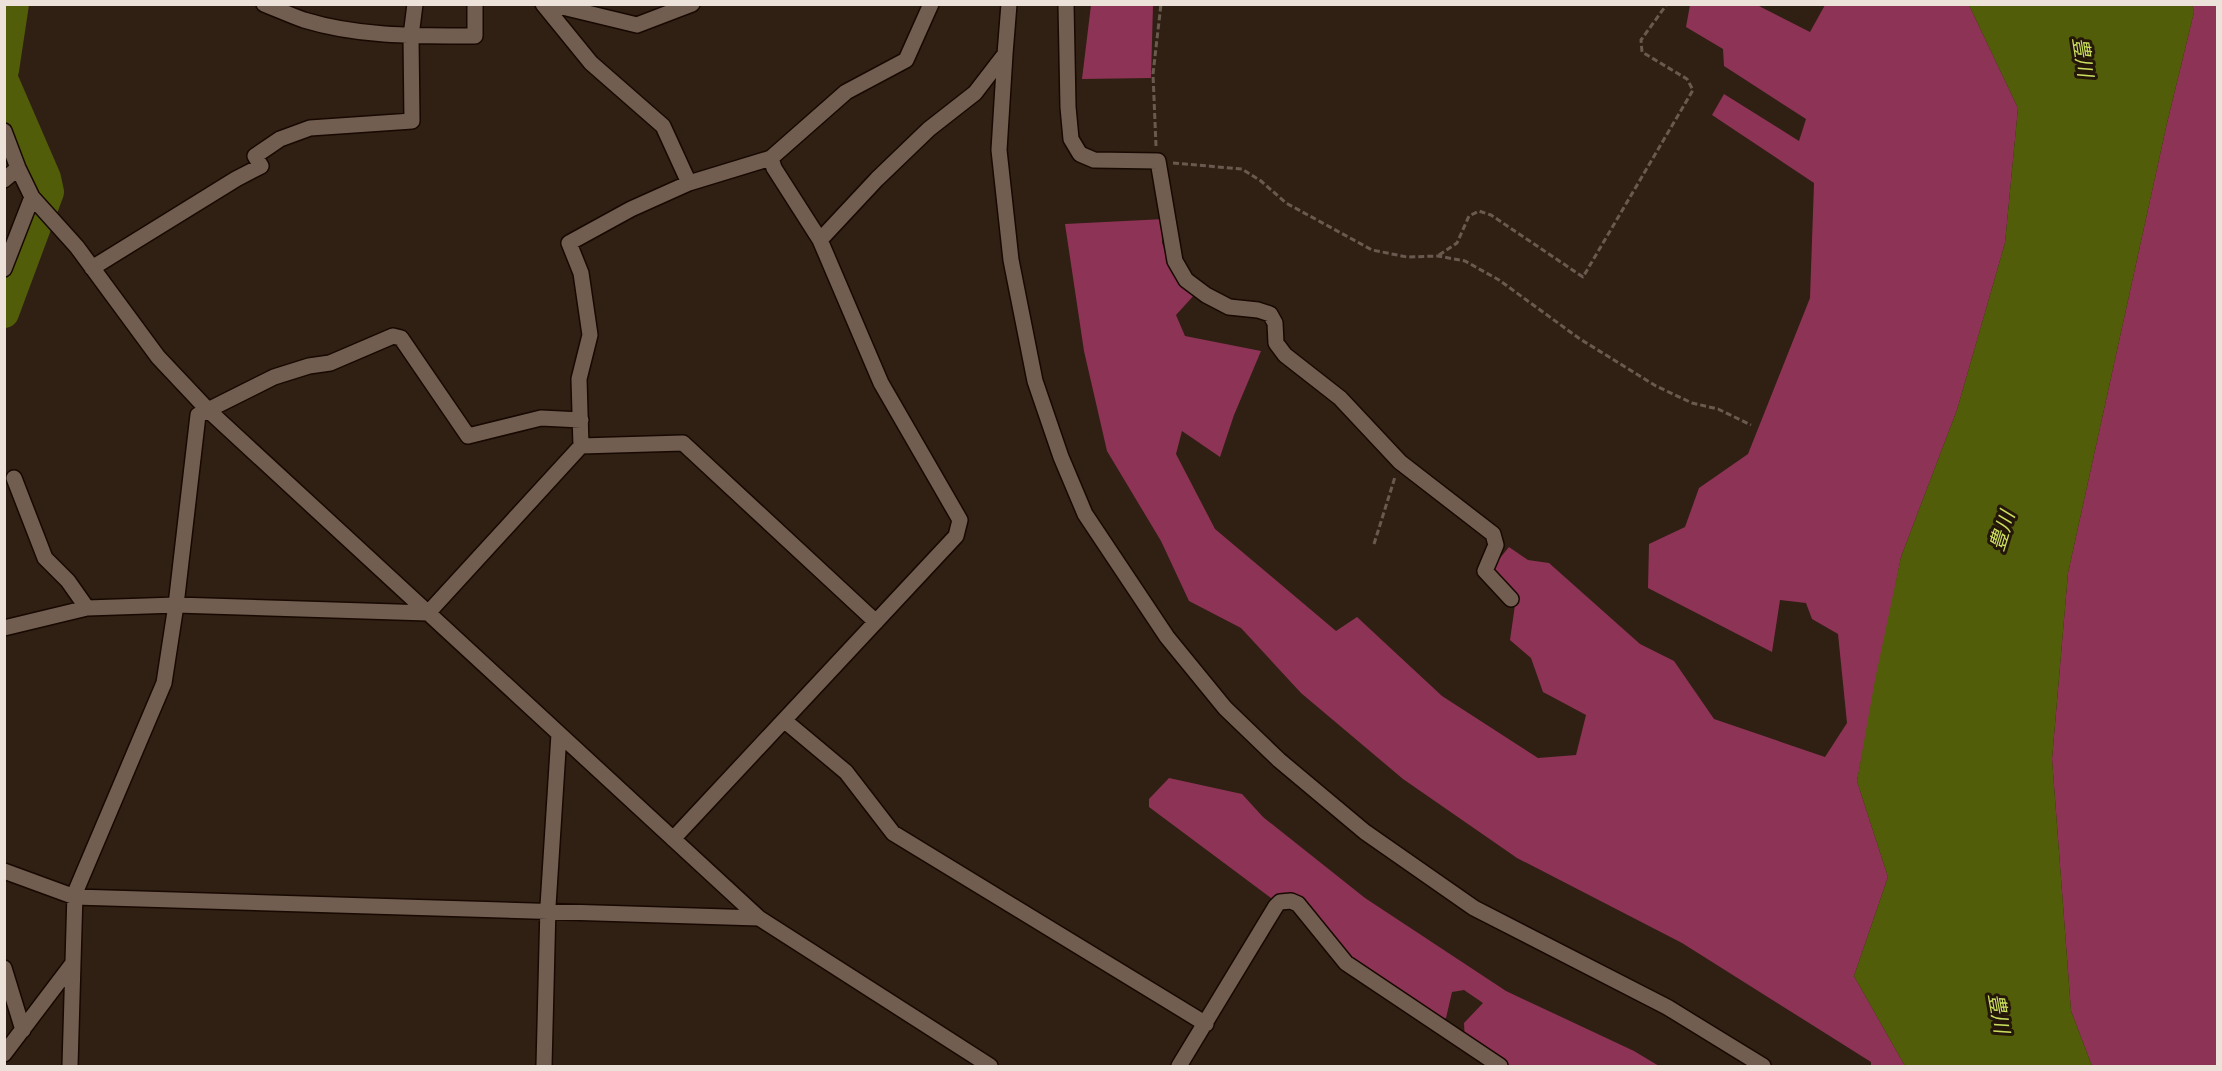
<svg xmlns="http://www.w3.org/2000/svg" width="2222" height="1071" viewBox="0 0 2222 1071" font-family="'Varela Round','Noto Sans JP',sans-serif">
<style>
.forest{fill:#8d3356}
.water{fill:#525d09}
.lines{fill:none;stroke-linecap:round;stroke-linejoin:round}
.river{stroke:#525d09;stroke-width:30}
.street-casing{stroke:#170901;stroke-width:18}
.path{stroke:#695a4f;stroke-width:3;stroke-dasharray:6 3;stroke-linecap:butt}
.street{stroke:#715e50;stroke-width:15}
.labels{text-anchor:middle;stroke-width:6;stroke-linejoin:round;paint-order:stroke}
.water-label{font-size:20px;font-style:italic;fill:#cbe05e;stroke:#25160a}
</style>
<rect width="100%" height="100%" fill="#301f13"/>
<path class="forest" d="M1091,5H1153L1151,78L1082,79Z
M1690,5H1757L1810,32L1825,5H1969L2018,108L2005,243L1957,410L1901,557L1857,781L1888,877L1854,976L1905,1066H1871V1062L1682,943L1517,858L1403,779L1301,693L1241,628L1189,601L1161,541L1107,451L1084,351L1065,224L1164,219L1162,243L1175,275L1196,293L1176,315L1185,336L1261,351L1234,415L1220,457L1182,431L1176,454L1215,529L1336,631L1357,617L1442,696L1538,758L1576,755L1586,715L1543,692L1531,658L1510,640L1515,605L1491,569L1509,547L1528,560L1549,563L1640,644L1674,661L1714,719L1825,757L1847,723L1838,634L1812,619L1806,603L1780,600L1772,652L1648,588L1649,544L1685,527L1699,488L1748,454L1810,298L1814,183L1712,115L1724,94L1799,141L1806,119L1724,66L1723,49L1686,27Z
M2192,5H2217V1066H2092L2071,1011L2052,759L2068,573L2167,123L2194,12Z
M1169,778L1242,794L1263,817L1365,898L1506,991L1634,1051L1659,1066H1497L1465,1043L1464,1023L1483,1003L1464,990L1452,992L1446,1018L1439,1021L1347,961L1310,918L1275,901L1149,807V799Z"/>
<path class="water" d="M1969,5L2192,4L2194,12L2167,123L2068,573L2052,759L2071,1011L2092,1066H1905L1854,976L1888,877L1857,781L1875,680L1901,557L1957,410L2005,243L2018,108Z"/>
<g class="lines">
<path class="river" d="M4,70L14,4
M4,81L46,178L49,192L4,313"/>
<g class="street-casing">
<path id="street" d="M264,4C277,9 290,15 304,20C359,37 418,36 475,36V4
M543,4L591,63L663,126L689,183
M550,4L637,25L692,4
M1066,4L1068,107L1071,139L1080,154L1094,160L1158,161L1175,261L1186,280L1206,295L1229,307L1258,310L1270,314L1275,323L1276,343L1285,355L1340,398L1400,462L1493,534L1496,545L1485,571L1511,599
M1005,54L999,150L1011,260L1035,381L1061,457L1085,514L1167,637L1225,708L1279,760L1365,832L1474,908L1667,1007L1763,1066
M4,131L18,168L32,197L77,247L158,357L207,409L759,918L990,1066
M4,180L18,168
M820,240L877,179L929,129L975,93L1005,54L1009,4
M92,268L236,179L261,166L255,156L280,139L310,128L412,121L411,36L415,4
M4,269L32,197
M581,446L579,379L590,335L581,273L569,243L631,209L689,183L771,158L846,92L906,60L931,4
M14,478L45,558L68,581L87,608
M4,628L87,608L176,605L428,613L581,446L683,443L876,622
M785,721L846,772L893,833L1206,1024
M673,839L956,536L960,520L881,383L820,240L774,168L771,158
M4,871L75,897L759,918
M4,968L23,1030
M4,1054L73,963
M70,1066L75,893L164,683L176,605L198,415L274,377L309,366L330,363L393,336L401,338L468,436L541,418L581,420
M544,1066L548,906L559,734
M1179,1066L1276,906L1280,902L1291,901L1298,904L1346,963L1500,1066"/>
</g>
<path class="path" d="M1156,146L1153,74L1161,4
M1173,163L1242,169L1261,181L1286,203L1372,250L1407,257L1438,256L1465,261L1499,280L1580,339L1656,386L1692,403L1718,409L1751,425
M1439,255L1457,243L1469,216L1479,211L1491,215L1583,277L1693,90L1687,79L1642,52L1641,40L1667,4
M1374,544L1395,477"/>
<use href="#street" class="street"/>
</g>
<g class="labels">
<g class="water-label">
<text transform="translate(2083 57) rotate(81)" y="7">豊川</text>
<text transform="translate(2002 531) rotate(-73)" y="7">豊川</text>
<text transform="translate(1999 1013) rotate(80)" y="7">豊川</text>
</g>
</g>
<rect width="2222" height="1071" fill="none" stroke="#ede2da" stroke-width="12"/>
</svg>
